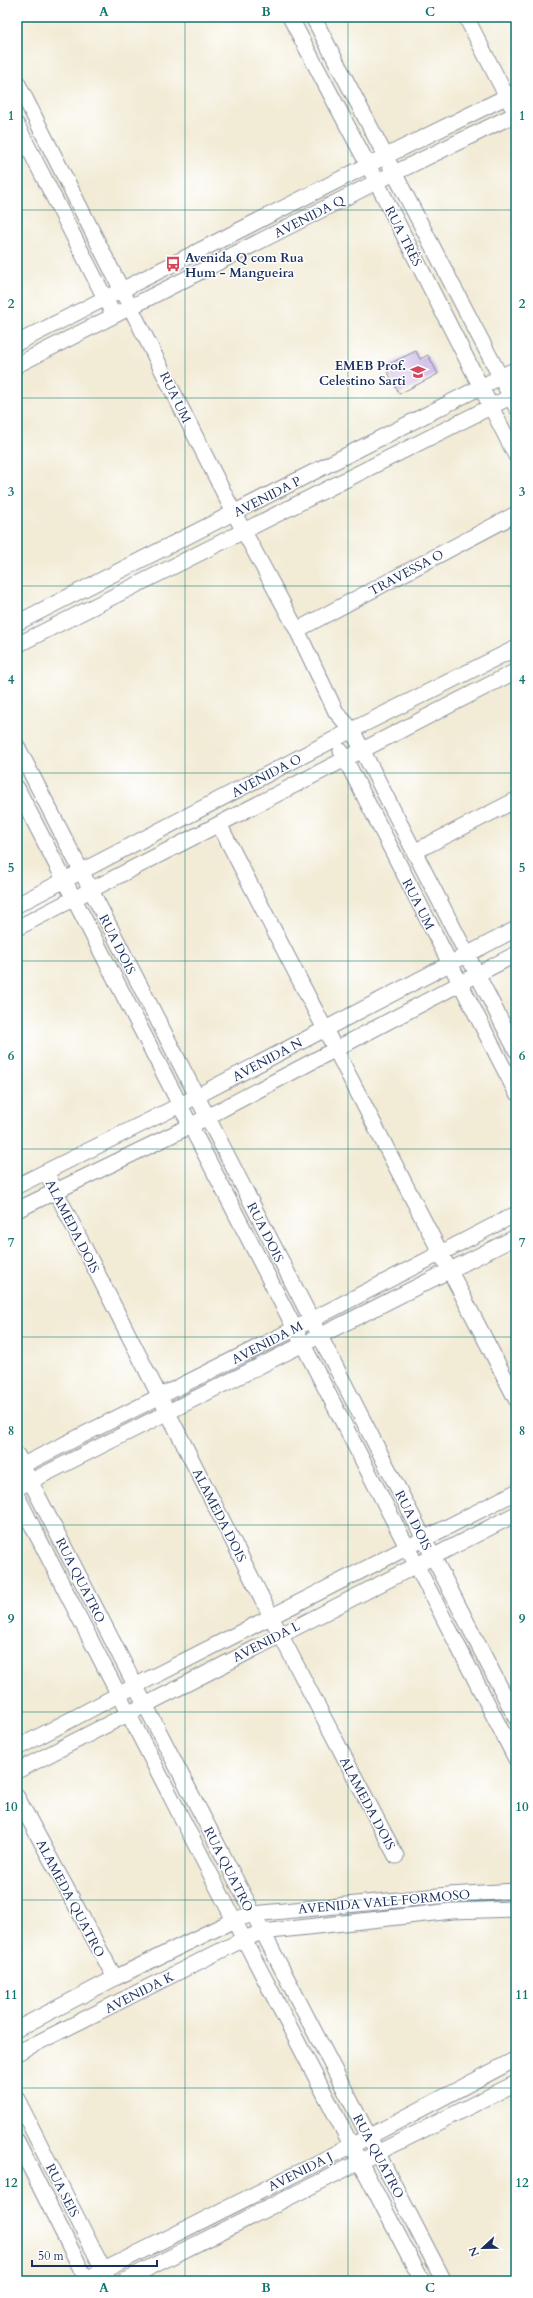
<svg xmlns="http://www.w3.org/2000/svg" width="533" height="2298" viewBox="0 0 533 2298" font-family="Cardo,serif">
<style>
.building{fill:#b79bdd}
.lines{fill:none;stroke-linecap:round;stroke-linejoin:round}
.minor-casing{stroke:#868d9a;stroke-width:17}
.minor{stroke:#fff;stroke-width:15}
.grid{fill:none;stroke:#0f766e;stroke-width:1;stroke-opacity:0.55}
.labels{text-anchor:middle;stroke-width:3;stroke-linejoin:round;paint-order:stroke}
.street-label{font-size:13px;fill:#1b2f5e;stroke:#fff}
.poi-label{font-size:13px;font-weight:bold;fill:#1b2f5e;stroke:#fff;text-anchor:start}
.neatline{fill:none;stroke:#0f766e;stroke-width:1.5}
.grid-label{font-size:13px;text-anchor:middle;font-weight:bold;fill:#0f766e}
</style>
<rect width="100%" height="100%" fill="#fff"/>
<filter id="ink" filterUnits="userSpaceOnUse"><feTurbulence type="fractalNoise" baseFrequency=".025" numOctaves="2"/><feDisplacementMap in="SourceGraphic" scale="8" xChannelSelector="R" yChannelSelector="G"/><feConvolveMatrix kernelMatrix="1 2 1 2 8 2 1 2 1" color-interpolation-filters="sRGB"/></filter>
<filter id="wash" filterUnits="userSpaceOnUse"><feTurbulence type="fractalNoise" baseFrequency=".012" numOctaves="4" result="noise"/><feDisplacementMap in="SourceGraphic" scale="16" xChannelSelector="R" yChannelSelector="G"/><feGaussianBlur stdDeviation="0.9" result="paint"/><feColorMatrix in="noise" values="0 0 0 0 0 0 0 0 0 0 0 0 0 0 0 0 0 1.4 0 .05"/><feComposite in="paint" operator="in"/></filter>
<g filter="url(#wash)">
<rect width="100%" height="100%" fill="#f2ebd5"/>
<g id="blocks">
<path class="building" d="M416,351L420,359L428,355L438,374L399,394L385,366Z"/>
</g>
</g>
<g filter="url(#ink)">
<use href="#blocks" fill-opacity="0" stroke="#868d9a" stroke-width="1"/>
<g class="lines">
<g class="minor-casing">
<path id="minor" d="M290,17L368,165L516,456
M313,17L516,407
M466,17L511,105
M17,82L234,513L297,630L336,712L352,730L516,1050
M17,125L110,308
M17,343L386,156L516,92
M17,365L376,182L516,114
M17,623L516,369
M297,630L516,514
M17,645L516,394
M17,746L516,1718
M341,751L516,1092
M17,788L516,1759
M219,824L516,1399
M414,852L516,800
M17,905L352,730L516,648
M17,928L516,671
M46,1172L280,1634L396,1856
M17,1186L180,1105L516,929
M17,1210L190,1126L516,954
M17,1455L189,1790L444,2281
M17,1468L294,1329L516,1214
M21,1486L516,1237
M17,1496L234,1920L422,2281
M17,1748L135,1686L516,1492
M17,1771L516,1514
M17,1797L115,1978
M17,2029L115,1978L234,1920L253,1914L449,1895L516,1891
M17,2053L244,1939L262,1932L452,1911L516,1909
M17,2099L109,2281
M17,2141L87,2281
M82,2281L351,2146L516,2059
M123,2281L516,2083"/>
</g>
<use href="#minor" class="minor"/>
</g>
</g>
<path class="grid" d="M185,17V2281M348,17V2281M17,210H516M17,398H516M17,586H516M17,773H516M17,961H516M17,1149H516M17,1337H516M17,1525H516M17,1712H516M17,1900H516M17,2088H516"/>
<defs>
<g id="bus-bare" transform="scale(1.2)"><path d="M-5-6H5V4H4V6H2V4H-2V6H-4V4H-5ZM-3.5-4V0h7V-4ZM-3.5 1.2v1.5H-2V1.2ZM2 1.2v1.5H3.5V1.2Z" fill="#d1495b" stroke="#fff" stroke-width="2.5" paint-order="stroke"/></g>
<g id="school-bare" transform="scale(1.2)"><path d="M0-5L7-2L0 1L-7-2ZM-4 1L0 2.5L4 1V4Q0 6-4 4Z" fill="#d1495b" stroke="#fff" stroke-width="2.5" paint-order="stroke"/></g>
</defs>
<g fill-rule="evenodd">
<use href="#bus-bare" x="173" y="264"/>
<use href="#school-bare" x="418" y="372"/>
</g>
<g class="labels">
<g class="street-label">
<text transform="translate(309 216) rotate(-27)" y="5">AVENIDA Q</text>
<text transform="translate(404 236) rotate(63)" y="5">RUA TRÊS</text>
<text transform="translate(176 397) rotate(64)" y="5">RUA UM</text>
<text transform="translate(267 496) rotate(-27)" y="5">AVENIDA P</text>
<text transform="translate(406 572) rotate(-28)" y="5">TRAVESSA O</text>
<text transform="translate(266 775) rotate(-28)" y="5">AVENIDA O</text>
<text transform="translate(419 904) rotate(63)" y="5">RUA UM</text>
<text transform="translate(118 944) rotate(63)" y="5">RUA DOIS</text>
<text transform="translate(267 1059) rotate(-28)" y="5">AVENIDA N</text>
<text transform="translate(73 1226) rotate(63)" y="5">ALAMEDA DOIS</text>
<text transform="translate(266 1232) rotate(63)" y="5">RUA DOIS</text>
<text transform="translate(267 1342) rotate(-27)" y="5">AVENIDA M</text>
<text transform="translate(220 1515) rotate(63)" y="5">ALAMEDA DOIS</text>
<text transform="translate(414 1520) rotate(63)" y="5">RUA DOIS</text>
<text transform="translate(81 1580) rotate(63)" y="5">RUA QUATRO</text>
<text transform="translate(266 1641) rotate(-27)" y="5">AVENIDA L</text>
<text transform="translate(368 1803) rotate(62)" y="5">ALAMEDA DOIS</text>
<text transform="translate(229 1869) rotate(63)" y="5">RUA QUATRO</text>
<text transform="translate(71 1898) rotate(62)" y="5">ALAMEDA QUATRO</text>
<text transform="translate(384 1901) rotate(-5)" y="5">AVENIDA VALE FORMOSO</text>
<text transform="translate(139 1992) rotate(-27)" y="5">AVENIDA K</text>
<text transform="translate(379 2156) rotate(62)" y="5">RUA QUATRO</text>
<text transform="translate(300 2171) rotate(-27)" y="5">AVENIDA J</text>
<text transform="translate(63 2190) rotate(63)" y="5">RUA SEIS</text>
</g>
<g class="poi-label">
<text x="185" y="262">Avenida Q com Rua<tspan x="185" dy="15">Hum - Mangueira</tspan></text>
<text x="406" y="370" text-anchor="end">EMEB Prof.<tspan x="406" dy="15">Celestino Sarti</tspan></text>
</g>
</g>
<rect width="533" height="2298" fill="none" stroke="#fff" stroke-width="44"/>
<g transform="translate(483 2248) rotate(248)" stroke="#ffffff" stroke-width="3" paint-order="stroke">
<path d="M0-3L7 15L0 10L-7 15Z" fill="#1b2f5e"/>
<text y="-6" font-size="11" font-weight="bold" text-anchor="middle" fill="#1b2f5e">N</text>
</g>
<path d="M32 2260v6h125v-6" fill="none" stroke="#1b2f5e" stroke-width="2"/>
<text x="38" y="2260" font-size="12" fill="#1b2f5e" stroke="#ffffff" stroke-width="3" paint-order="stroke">50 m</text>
<rect x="22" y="22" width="489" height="2254" class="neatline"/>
<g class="grid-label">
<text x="104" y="16">A</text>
<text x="266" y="16">B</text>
<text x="430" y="16">C</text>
<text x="11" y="120">1</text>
<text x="522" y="120">1</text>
<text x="11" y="308">2</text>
<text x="522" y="308">2</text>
<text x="11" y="496">3</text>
<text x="522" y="496">3</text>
<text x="11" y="684">4</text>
<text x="522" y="684">4</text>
<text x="11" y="872">5</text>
<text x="522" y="872">5</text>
<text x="11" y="1060">6</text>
<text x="522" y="1060">6</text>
<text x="11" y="1247">7</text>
<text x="522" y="1247">7</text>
<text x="11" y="1435">8</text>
<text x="522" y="1435">8</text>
<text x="11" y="1623">9</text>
<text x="522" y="1623">9</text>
<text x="11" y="1811">10</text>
<text x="522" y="1811">10</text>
<text x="11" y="1999">11</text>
<text x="522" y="1999">11</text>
<text x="11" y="2187">12</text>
<text x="522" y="2187">12</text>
<text x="104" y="2292">A</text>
<text x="266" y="2292">B</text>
<text x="430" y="2292">C</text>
</g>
</svg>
